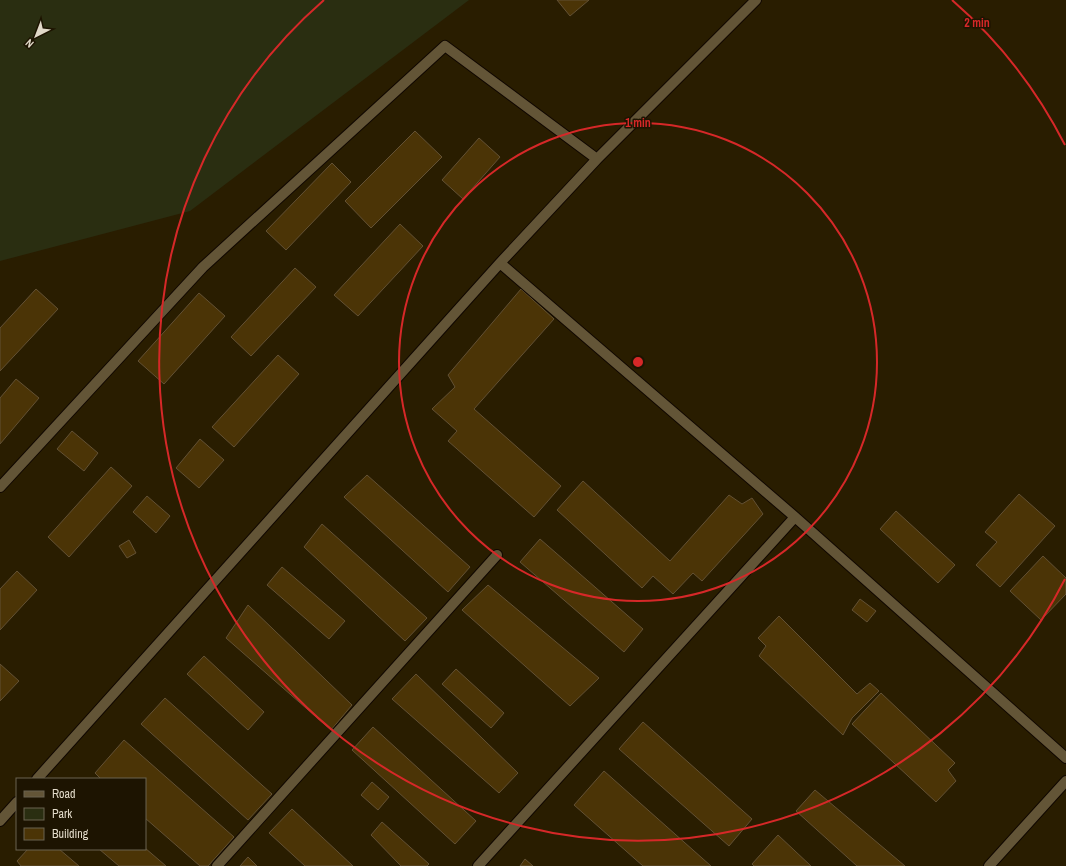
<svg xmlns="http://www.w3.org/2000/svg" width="1066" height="866" viewBox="0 0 1066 866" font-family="'Archivo Narrow',sans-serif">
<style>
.green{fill:#2a2e11}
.building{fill:#4b3406;stroke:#635134}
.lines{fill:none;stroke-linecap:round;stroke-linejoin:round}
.minor-casing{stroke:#100700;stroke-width:12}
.minor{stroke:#635537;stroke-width:10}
.ring{fill:none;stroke:#d62828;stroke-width:2}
.centre{fill:#d62828;stroke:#1d1401;stroke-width:2}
.ring-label{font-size:12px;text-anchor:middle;font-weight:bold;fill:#d62828;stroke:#1d1401;stroke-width:3;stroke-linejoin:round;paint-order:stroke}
</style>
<rect width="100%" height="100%" fill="#291d00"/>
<path class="green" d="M0,0H469L190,211L0,261Z"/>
<path class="building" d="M557,0H589L570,16Z
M415,131L442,157L371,228L345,201Z
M479,138L500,157L463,199L442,180Z
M332,163L351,182L286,250L266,231Z
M400,224L423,246L358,316L334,295Z
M295,268L316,287L251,356L231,337Z
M36,289L58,309L0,371V328Z
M521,289L554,319L474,409L561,486L534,517L448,441L457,431L432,409L455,387L448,375Z
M199,293L225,316L164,384L138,361Z
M278,355L299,374L234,447L212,427Z
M16,379L39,398L0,444V398Z
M72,431L98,453L84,471L57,449Z
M200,439L224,460L199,488L176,468Z
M111,467L132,486L69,557L48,537Z
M367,475L470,567L448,592L344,497Z
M583,481L670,561L729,495L742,504L752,498L763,514L702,581L693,573L673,594L653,576L642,588L557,510Z
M1019,494L1055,526L1000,587L976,565L997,542L985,532Z
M147,496L170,516L156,533L133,512Z
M896,511L955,565L938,583L880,529Z
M322,524L427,618L405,641L304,547Z
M540,539L643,629L624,652L520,562Z
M129,540L136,553L127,558L119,546Z
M1043,556L1066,578V594L1041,620L1010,591Z
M282,567L345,621L329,639L267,585Z
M17,571L37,590L0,630V589Z
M488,585L599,678L570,706L462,610Z
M860,599L876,611L867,622L852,610Z
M248,605L352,705L331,730L226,638Z
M779,616L857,694L870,683L879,691L852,718L843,735L759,656L766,646L758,638Z
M204,656L264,712L248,730L187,674Z
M0,664L19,681L0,701Z
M456,669L504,713L491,728L442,684Z
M416,674L518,773L499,793L392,699Z
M881,693L955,763L948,770L956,781L936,802L852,724Z
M165,698L272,794L248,820L141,724Z
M643,722L752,819L729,846L619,749Z
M373,727L476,821L455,844L352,750Z
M124,740L234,837L208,866H200L145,818V779H101L95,773Z
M604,771L711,866H643L574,805Z
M372,782L389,797L378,810L361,795Z
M815,790L905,866H857L796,811Z
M292,809L353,866H305L269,833Z
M382,822L429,864L427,866H401L371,835Z
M778,835L811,866H754L752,864Z
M145,848L166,866H119L99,849Z
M28,849H59L79,866H21L17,861Z
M248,857L257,866H240Z
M525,859L533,866H520Z"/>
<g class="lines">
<g class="minor-casing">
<path id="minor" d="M500,263L795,517L1066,758
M0,487L203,267L445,46L597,159
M37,779L500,263L597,159L756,0
M0,821L17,802
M217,866L497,555
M478,866L795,517
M989,866L1066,781"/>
</g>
<use href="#minor" class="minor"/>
</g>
<g class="ring">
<circle cx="638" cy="362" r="239"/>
<path d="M1065 579A479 479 0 1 1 324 0M952 0A479 479 0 0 1 1065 145"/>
</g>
<circle cx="638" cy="362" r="6" class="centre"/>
<g class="ring-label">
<text x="977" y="27">2 min</text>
<text x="638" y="127">1 min</text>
</g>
<rect x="16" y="778" width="130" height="72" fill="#1d1401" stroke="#6b6351"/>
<rect x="24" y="791" width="20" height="6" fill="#635537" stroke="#6b6351"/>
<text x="52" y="798" font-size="12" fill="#e1d9c8">Road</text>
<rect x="24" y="808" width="20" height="12" fill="#2a2e11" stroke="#6b6351"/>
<text x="52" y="818" font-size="12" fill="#e1d9c8">Park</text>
<rect x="24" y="828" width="20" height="12" fill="#4b3406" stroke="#6b6351"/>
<text x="52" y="838" font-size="12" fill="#e1d9c8">Building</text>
<g transform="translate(36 36) rotate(222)" stroke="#1d1401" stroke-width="3" paint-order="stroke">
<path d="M0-3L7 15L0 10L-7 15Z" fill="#e1d9c8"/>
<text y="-6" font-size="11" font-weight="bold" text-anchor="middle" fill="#e1d9c8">N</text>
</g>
</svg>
